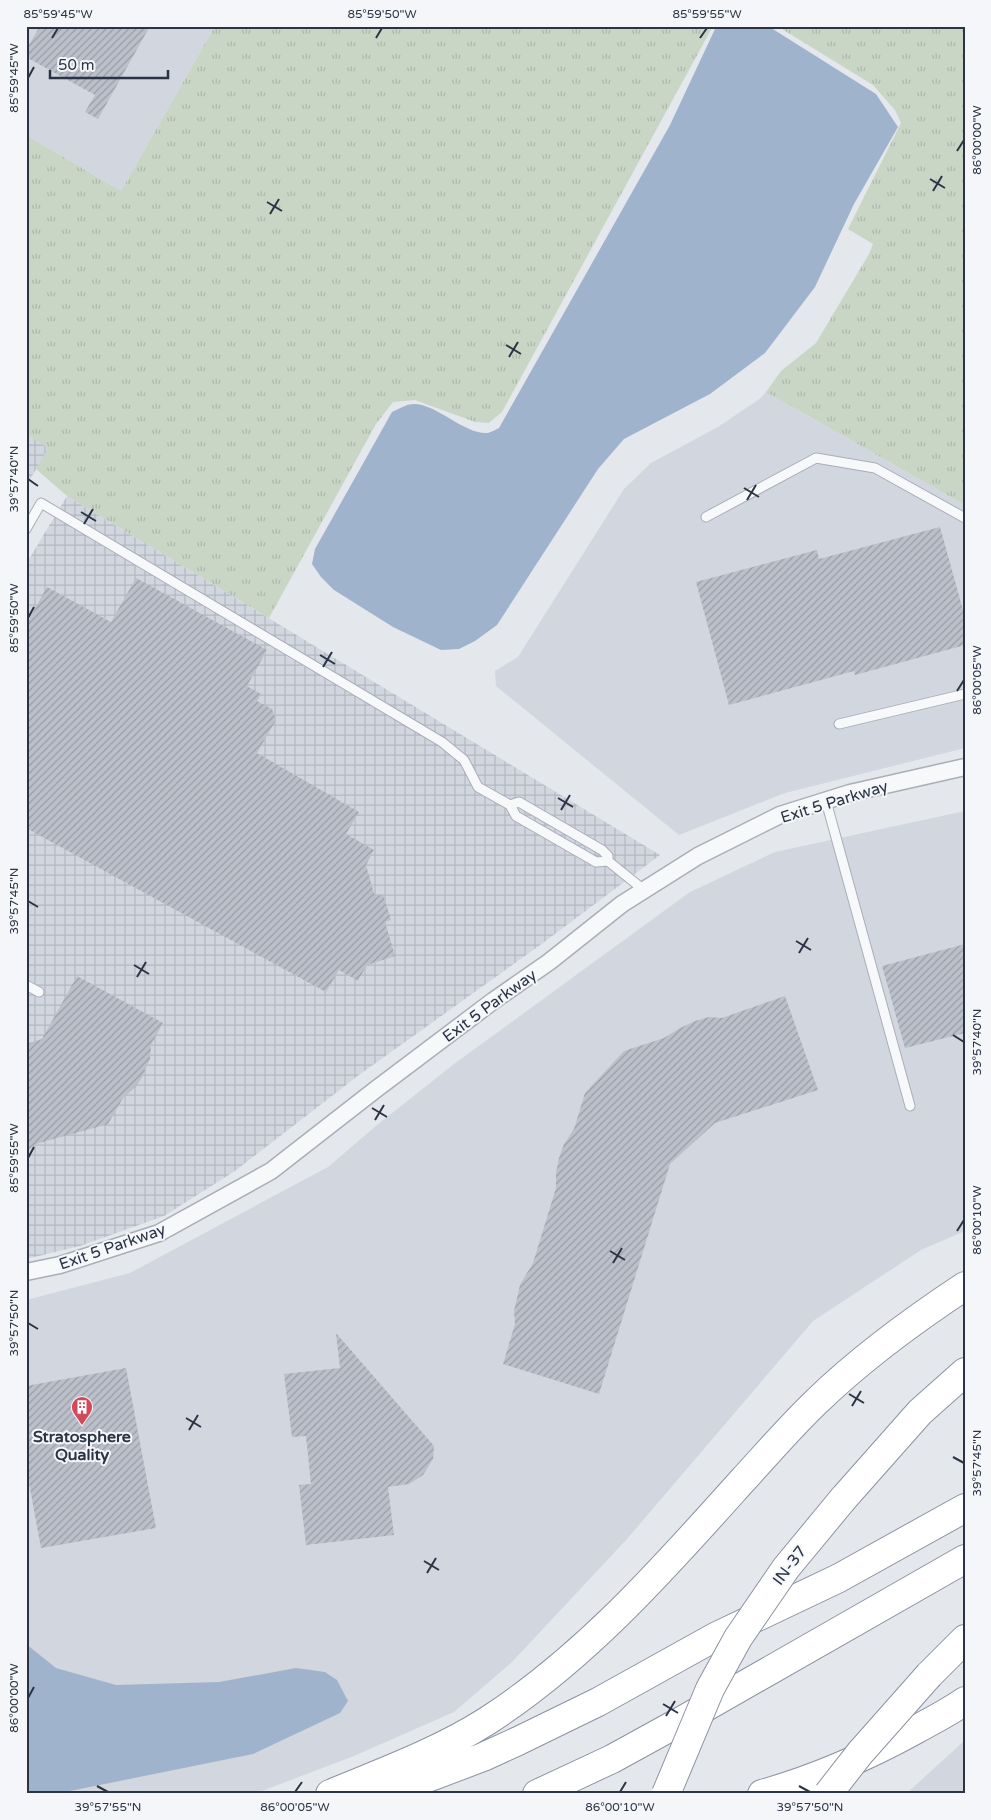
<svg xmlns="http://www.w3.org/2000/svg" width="991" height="1820" viewBox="0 0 991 1820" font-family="'Varela Round',sans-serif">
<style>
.built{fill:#d2d6de}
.industrial{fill:url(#industrial-grid)}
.grass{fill:url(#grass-tufts)}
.water{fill:#9fb4cc}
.building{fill:url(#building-hatch)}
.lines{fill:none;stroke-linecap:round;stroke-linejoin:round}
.lane-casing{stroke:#a9aeb7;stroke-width:11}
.street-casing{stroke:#a9aeb7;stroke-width:19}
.highway-casing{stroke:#8b94a3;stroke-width:30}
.lane{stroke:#f7f8fa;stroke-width:9}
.street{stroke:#f7f8fa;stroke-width:16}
.highway{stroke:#fff;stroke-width:28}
.highway-bridge-casing{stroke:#8b94a3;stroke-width:30;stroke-linecap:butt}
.highway-bridge{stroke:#fff;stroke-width:28}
.ticks{fill:none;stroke:#2b3445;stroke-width:2}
.labels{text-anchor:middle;stroke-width:4;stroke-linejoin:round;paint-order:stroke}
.street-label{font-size:16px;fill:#2b3445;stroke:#f4f6f9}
.poi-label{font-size:16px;font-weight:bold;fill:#2b3445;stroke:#f4f6f9}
.neatline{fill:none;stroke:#2b3445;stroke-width:2}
.ticks-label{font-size:12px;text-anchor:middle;fill:#2b3445}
</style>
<defs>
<pattern id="industrial-grid" width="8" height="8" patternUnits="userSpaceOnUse" patternTransform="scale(1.25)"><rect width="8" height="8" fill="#d2d6de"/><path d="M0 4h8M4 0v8" fill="none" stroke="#b4b8c0"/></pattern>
<pattern id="grass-tufts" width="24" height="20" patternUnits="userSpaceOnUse" patternTransform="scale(1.25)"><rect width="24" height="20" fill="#c9d6c5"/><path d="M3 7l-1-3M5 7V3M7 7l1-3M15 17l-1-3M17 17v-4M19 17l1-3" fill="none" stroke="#adb8ab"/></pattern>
<pattern id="building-hatch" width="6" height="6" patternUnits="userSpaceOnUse" patternTransform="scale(1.25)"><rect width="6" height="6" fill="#bbc0ca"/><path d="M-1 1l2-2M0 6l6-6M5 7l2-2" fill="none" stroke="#989da6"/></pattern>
</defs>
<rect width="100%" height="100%" fill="#e4e7ec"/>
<path class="built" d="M26,26H215L121,191L26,135Z
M766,392L965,505V748L785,793L679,835L496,686L495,671L518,657L624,489L651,463L718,427L761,398Z
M965,811V1231L921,1250L813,1321L627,1539L512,1662L454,1712L354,1756L254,1794H26V1300L130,1273L328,1167L377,1125L454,1064L690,892L775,852Z
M965,1740V1794H906Z"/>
<path class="industrial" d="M26,434L49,448L26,486Z
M67,496L660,855L543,943L359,1075L235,1171L164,1216L80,1246L26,1259V564Z"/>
<path class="grass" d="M215,26H713L502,412L489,423L475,422L415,400L393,402L376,424L269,618L67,496L36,469L48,448L26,434V135L121,191Z
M777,26H965V505L766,392L781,371L816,343L869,254L873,244L848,229L901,123L895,110L873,85Z"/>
<path class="water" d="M718,26H768L876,94L898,127L854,204L815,287L765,353L710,394L624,439L598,469L497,625L475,641L459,649L441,650L393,627L334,590L321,577L312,564L315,549L392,412C399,409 406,404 414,404C437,404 465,435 488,433C491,432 495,430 499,428L670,125L715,29Z
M26,1644L56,1668L116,1685L219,1682L296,1668L325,1672L337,1680L348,1701L340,1713L253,1754L65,1792L26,1794Z"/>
<path class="building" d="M40,26H150L98,119L85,112L95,95L26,57V50Z
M940,527L965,617V645L855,675L854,671L729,705L696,582L817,550L819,559Z
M136,578L267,650L247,686L261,694L257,701L272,709L276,720L257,753L359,812L346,834L374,850L366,865L375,897L383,894L391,920L385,922L395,956L367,965L358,981L339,970L326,992L26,828V625L47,587L111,622Z
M965,944V1033L905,1048L882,966Z
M77,976L163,1023L151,1045L150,1059L141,1079L136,1086L123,1098L108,1124L39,1143L26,1151V1044L42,1039Z
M785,996L818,1090L715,1123L670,1164L599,1394L503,1364L515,1324L514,1311L520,1285L533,1263L556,1188V1173L559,1158L564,1144L574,1129L585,1093L624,1051L664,1038L680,1028L695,1021L709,1017L722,1018Z
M336,1333L434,1446L433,1459L423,1475L409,1484L388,1487L394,1535L306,1545L299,1485L311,1484L306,1436L292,1437L284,1374L340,1368Z
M126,1368L156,1528L41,1548L26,1467V1386Z"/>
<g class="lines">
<g class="lane-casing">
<path id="lane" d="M706,517L816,458L875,468L965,518
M26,529L41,503L442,742L464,760L478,787L510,805L516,816L596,862L608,861V856L602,850L519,802L510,805
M839,724L965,694
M826,801L910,1106
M608,861L644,890
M26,985L39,992"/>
</g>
<g class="street-casing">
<path id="street" d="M26,1272L60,1265L159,1233L271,1171L375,1090L493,1001L549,962L622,904L698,856L780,815L850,793L965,767"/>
</g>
<g class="highway-casing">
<path id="highway" d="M843,1499L920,1412L965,1372
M929,1675L965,1639
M330,1794C383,1772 438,1752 487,1721C586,1657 664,1568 742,1481C766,1455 790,1427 815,1403C861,1358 912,1321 965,1286
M385,1794L483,1757L518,1741L598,1702L715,1637L839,1578L965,1508
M537,1794L612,1759L683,1720L965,1559
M762,1794C815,1779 866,1757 915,1730C932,1721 949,1712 965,1701"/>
</g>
<use href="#lane" class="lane"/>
<use href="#street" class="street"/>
<use href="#highway" class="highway"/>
<g class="highway-bridge-casing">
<path id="highway-bridge" d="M666,1794L710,1689L738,1638L786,1568L843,1499
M828,1794L860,1753L929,1675"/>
</g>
<use href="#highway-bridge" class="highway-bridge"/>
</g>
<path class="ticks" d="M52,38L58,28M376,38L382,28M700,38L707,28M28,78L34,67M957,151L964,140M930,179L945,188M933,191L942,176M267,202L282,211M270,214L279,199M506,345L521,354M509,357L518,342M28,479L38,486M744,488L759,497M747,500L756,485M81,512L96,521M84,524L93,509M28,618L34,607M320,655L335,664M323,667L332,652M957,691L964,680M558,798L573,807M561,810L570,795M28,901L38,907M796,941L811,950M799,953L808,938M134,965L149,974M137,977L146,962M953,1035L964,1042M372,1108L387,1117M375,1120L384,1105M28,1158L34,1147M957,1231L964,1220M610,1251L625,1260M613,1263L622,1248M28,1323L38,1329M849,1394L864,1403M852,1406L861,1391M186,1418L201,1427M189,1430L198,1415M953,1457L964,1463M424,1561L439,1570M427,1573L436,1558M28,1698L34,1687M663,1704L678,1713M666,1716L675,1701M97,1786L108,1792M799,1786L810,1792M295,1792L302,1782M620,1792L626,1782"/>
<defs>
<g id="building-pin" transform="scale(1.125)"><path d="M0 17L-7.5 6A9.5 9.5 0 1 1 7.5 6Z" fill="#d1495b" stroke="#f4f6f9"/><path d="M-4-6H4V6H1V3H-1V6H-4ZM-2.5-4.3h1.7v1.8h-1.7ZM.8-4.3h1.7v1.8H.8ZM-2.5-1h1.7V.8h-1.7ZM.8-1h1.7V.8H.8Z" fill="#fff"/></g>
</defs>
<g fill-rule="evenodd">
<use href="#building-pin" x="82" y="1407"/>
</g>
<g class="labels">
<g class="street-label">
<text transform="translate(834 801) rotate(-17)" y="6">Exit 5 Parkway</text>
<text transform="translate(489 1005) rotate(-36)" y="6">Exit 5 Parkway</text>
<text transform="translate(112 1246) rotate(-19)" y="6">Exit 5 Parkway</text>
<text transform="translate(789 1565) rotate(-53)" y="6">IN-37</text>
</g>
<g class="poi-label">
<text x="82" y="1442">Stratosphere<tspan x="82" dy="18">Quality</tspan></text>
</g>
</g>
<rect width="991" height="1820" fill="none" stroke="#f4f6f9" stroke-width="55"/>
<path d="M50 70v8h118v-8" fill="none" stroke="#2b3445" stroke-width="2.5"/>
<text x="58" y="70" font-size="15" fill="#2b3445" stroke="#f4f6f9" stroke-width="4" paint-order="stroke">50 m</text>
<rect x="28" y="28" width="936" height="1764" class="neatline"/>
<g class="ticks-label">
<text x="58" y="18">85°59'45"W</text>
<text x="382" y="18">85°59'50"W</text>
<text x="707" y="18">85°59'55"W</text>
<text transform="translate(14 78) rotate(-90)" y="4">85°59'45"W</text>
<text transform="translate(977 140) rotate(-90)" y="4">86°00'00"W</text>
<text transform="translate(14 479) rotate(-90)" y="4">39°57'40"N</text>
<text transform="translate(14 618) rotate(-90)" y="4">85°59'50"W</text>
<text transform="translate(977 680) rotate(-90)" y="4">86°00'05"W</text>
<text transform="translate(14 901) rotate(-90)" y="4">39°57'45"N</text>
<text transform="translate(977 1042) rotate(-90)" y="4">39°57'40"N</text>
<text transform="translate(14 1158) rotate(-90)" y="4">85°59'55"W</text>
<text transform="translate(977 1220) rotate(-90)" y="4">86°00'10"W</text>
<text transform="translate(14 1323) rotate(-90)" y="4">39°57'50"N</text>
<text transform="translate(977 1463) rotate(-90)" y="4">39°57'45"N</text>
<text transform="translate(14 1698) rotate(-90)" y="4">86°00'00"W</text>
<text x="108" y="1811">39°57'55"N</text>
<text x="295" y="1811">86°00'05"W</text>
<text x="620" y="1811">86°00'10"W</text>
<text x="810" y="1811">39°57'50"N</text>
</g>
</svg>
